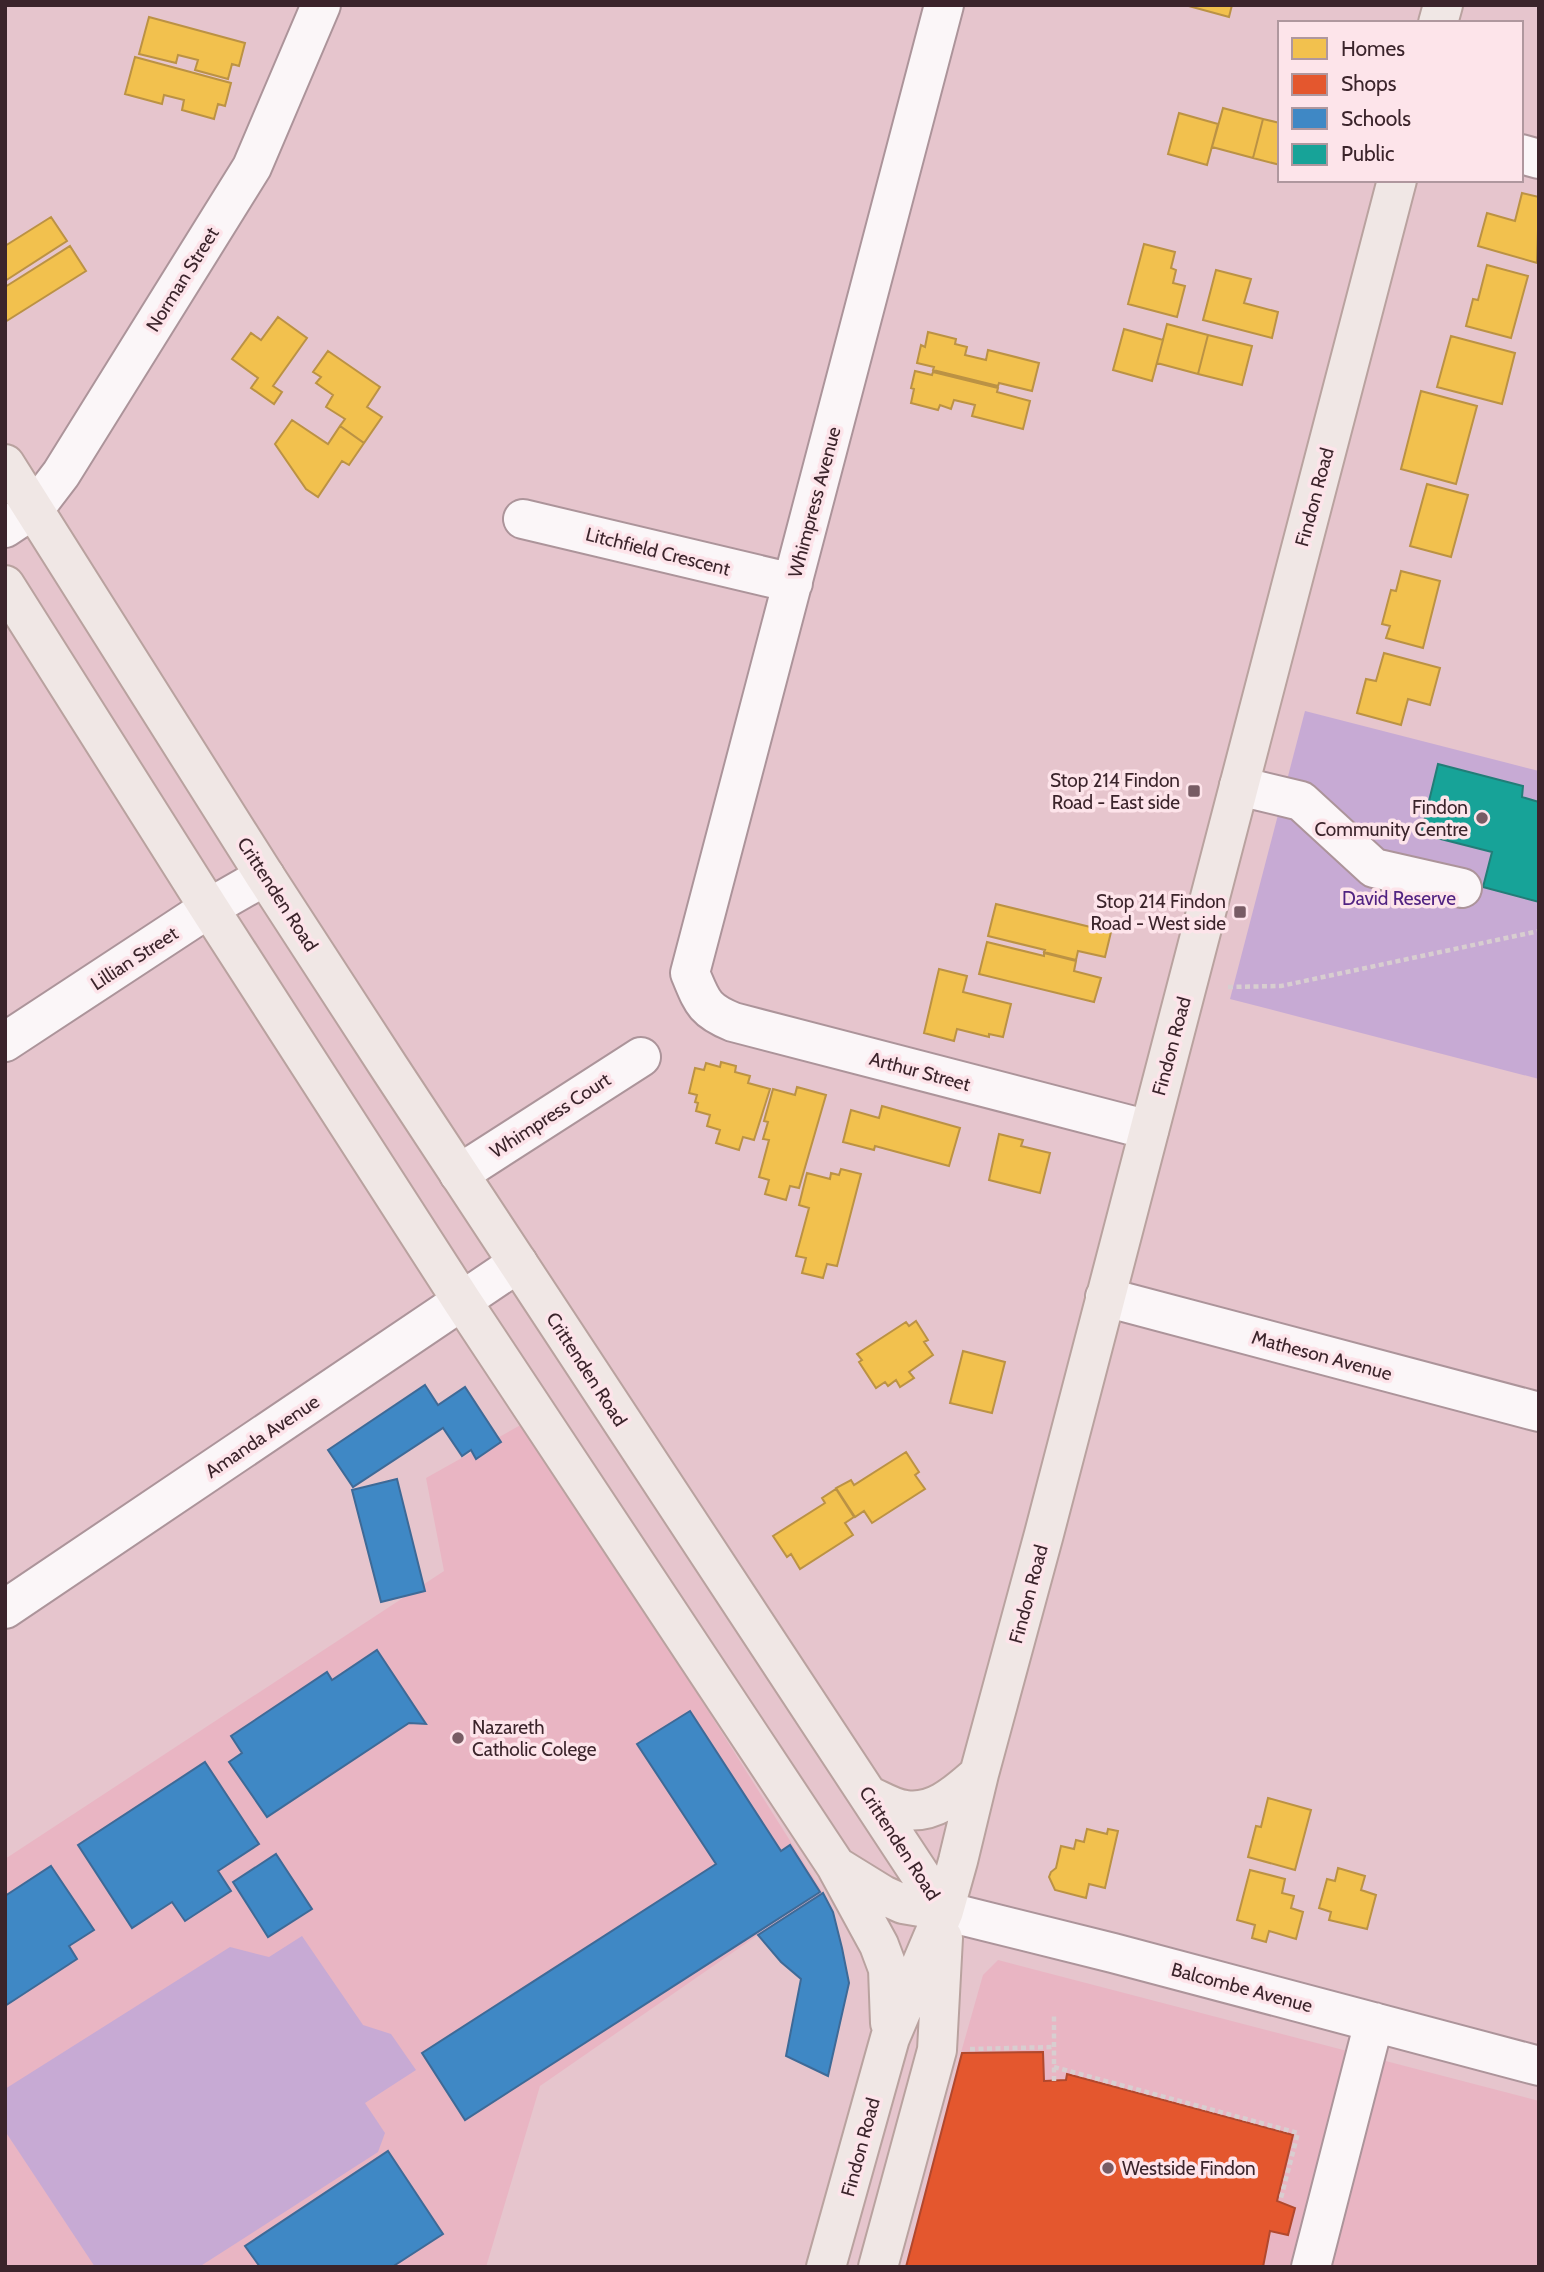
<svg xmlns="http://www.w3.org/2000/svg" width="1544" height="2272" viewBox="0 0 1544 2272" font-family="Cabin,sans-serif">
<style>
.built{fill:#e9b5c3}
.green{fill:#c7aad4}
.homes{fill:#f2c14e;stroke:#bb9244;stroke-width:2}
.shops{fill:#e4572e;stroke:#b1482d;stroke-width:2}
.schools{fill:#3f88c5;stroke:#3e6a97;stroke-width:2}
.public{fill:#17a398;stroke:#227d77;stroke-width:2}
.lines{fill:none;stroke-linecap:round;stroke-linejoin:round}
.minor-casing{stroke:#ac949a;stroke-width:42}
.major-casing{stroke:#b9a29f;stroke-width:42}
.path{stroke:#d8ced0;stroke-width:4.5;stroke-dasharray:5 3.5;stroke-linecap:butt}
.minor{stroke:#fbf6f8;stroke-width:38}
.major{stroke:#f0e7e5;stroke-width:38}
.poi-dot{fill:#775c64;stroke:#fde4ea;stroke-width:2.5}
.labels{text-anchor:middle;stroke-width:7;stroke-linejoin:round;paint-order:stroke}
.street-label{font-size:19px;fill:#3b242b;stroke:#fde4ea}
.poi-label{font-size:19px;fill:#3b242b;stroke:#fde4ea;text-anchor:end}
.park-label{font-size:19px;fill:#512382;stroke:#fde4ea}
</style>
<rect width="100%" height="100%" fill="#e6c5cd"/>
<path class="built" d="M526,1422L823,1893L758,1935L540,2086L486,2267H5V1859L444,1571L426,1478Z
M998,1960L1539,2101V2267H905L962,2049L983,1975Z"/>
<path class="green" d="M1305,711L1539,771V1079L1230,999Z
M302,1936L363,2025L391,2034L416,2070L365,2103L385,2133L378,2152L199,2267H95L5,2131V2089L230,1947L269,1957Z"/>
<path class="homes" d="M1185,5H1232L1229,17Z
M149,17L245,43L239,66L232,64L228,79L195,70L198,60L178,55L176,63L139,54Z
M135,57L231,83L225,106L218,104L214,119L182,110L184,100L164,95L162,104L125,94Z
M1223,108L1263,119L1253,158L1212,147Z
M1179,113L1218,124L1207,165L1168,154Z
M1263,119L1280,123V165L1253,158Z
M1522,193L1539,197L1537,263L1478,246L1487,213L1515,221Z
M51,217L67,241L5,281V246Z
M1144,244L1175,252L1171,268L1176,270L1173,283L1185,286L1177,317L1128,304Z
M70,246L86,271L5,322V287Z
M1487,265L1528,276L1511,338L1466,326L1473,299L1478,300Z
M1216,270L1251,279L1244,303L1278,312L1272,338L1203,320Z
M278,317L307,338L273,386L282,392L274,404L251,388L258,378L232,359L251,333L261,340Z
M1167,324L1208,335L1198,374L1157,363Z
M1124,329L1163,340L1152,381L1113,370Z
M928,332L956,339L955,344L967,347L965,355L986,360L988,350L1039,363L1032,391L999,383L998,386L933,370L934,367L917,363L921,345L925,347Z
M1208,335L1252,346L1242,385L1198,374Z
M1451,336L1515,353L1502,404L1437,387Z
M328,351L380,387L367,407L382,417L364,443L340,426L345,419L326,407L333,395L316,383L321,377L313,372Z
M915,371L932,375L933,372L998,388L997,392L1030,401L1023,429L972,416L975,405L954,400L951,409L940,405L938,410L911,403L914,389L911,388Z
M1421,391L1477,406L1456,484L1401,469Z
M292,420L328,444L340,426L364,443L349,465L342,461L318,497L306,489L275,444Z
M1427,484L1468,495L1451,557L1410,546Z
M1401,571L1440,581L1423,648L1386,638L1390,626L1382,624L1391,590L1396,591Z
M1384,653L1440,668L1430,705L1408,699L1401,725L1357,713L1366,679L1376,681Z
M996,904L1111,932L1105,957L1078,951L1076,960L1044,952L1045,950L988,936Z
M987,942L1044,956V953L1076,961L1074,971L1101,978L1094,1002L979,974Z
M939,969L967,976L963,992L1011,1004L1003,1037L989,1034V1037L957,1029L954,1041L924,1033Z
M721,1062L736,1066L735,1072L750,1076L748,1083L770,1089L754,1140L743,1137L739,1150L716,1143L720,1130L707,1126L710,1115L696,1111L698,1103L695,1102L697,1095L689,1093L695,1068L704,1070L706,1063L720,1067Z
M797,1087L826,1095L799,1188L790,1186L786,1200L765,1194L769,1180L759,1177L769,1140L763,1139L768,1122L764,1121L773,1089L795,1095Z
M882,1106L960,1128L949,1166L875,1146L874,1150L843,1142L851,1110L879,1118Z
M999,1134L1023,1140L1021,1146L1050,1153L1040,1193L989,1180Z
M841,1169L861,1174L837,1266L827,1264L823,1278L802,1273L806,1258L796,1256L809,1208L799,1205L807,1173L830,1179L831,1173L839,1175Z
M916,1321L928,1340L924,1342L933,1355L909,1372L914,1378L900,1387L896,1380L888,1386L885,1382L876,1388L859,1362L862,1360L857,1354L906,1322L909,1326Z
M963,1351L1005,1362L992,1413L950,1403Z
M906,1452L919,1472L915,1475L925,1489L872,1523L864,1511L855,1517L836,1488L851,1480L854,1485Z
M836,1489L854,1517L845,1523L853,1535L800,1569L791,1554L787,1557L773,1536L825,1503L822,1498Z
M1268,1798L1311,1810L1295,1870L1248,1857L1256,1826L1261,1827Z
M1087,1829L1107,1834L1108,1829L1118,1831L1105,1888L1089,1884L1086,1898L1055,1890L1049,1877L1051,1872L1056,1868L1061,1846L1074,1849L1076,1840L1084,1842Z
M1338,1868L1365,1876L1361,1890L1376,1895L1367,1929L1329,1920L1331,1912L1319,1908L1327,1879L1335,1881Z
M1250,1870L1285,1879L1282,1893L1294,1896L1291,1908L1303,1912L1296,1939L1269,1931L1266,1942L1252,1938L1255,1925L1237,1920Z"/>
<path class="shops" d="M1043,2052L1044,2081L1066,2080L1067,2074L1293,2135L1277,2201L1295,2208L1288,2235L1270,2231L1263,2267H906L962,2053Z"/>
<path class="schools" d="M425,1385L438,1405L465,1387L501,1442L476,1459L471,1450L462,1456L443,1428L353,1487L328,1450Z
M397,1479L425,1591L381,1602L352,1490Z
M377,1650L426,1724L409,1723L267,1817L229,1762L242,1753L231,1736L327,1672L332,1680Z
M690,1711L781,1851L790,1845L820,1892L465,2120L422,2053L716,1864L637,1744Z
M205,1762L259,1844L218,1871L231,1891L185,1921L172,1902L132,1928L78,1845Z
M276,1854L312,1909L268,1937L233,1882Z
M51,1866L94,1930L69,1946L77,1959L5,2006V1896Z
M823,1893L833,1912L842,1948L849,1983L828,2076L786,2056L801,1979L781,1962L758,1935Z
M388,2151L443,2234L392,2267H260L245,2246Z"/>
<path class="public" d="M1438,764L1523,786L1522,797L1539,802V902L1483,887L1492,852L1421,834Z"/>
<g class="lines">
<g class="minor-casing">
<path id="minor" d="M944,5L690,973C702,1001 703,1010 733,1022L1149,1130
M1521,154L1539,159
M523,519L793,583
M5,528L35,508L61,474L252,167L321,5
M1239,786L1301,801L1374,868L1462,888
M5,1042L209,908L265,876
M459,1174L641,1057
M1105,1297L1539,1412
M5,1609L518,1263
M944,1911L1113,1953L1539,2066
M1311,2267L1374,2022"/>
</g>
<g class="major-casing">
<path id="major" d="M1438,23L1443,5
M5,464L265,876L389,1067L944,1911
M5,585L209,908L462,1301L836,1866L883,1895L903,1904L944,1911
M870,1796C881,1801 894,1809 906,1810C936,1814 958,1792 979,1774
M837,1868L879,1945L888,1969L890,2023
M826,2267L890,2038L944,1911L958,1861L979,1774L1044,1534L1397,180
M878,2267L937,2050L943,1938"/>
</g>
<path class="path" d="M1228,987L1281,986L1539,931
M970,2049L1054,2047
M1054,2067L1298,2133L1281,2198
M1054,2081V2016"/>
<use href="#minor" class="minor"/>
<use href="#major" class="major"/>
</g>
<g class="poi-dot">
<rect x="1187" y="784" width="14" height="14" rx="3.5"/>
<circle cx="1482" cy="818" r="7"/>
<rect x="1233" y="905" width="14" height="14" rx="3.5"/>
<circle cx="458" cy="1738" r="7"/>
<circle cx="1108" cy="2168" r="7"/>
</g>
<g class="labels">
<g class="street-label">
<text transform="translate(182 279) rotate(-58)" y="7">Norman Street</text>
<text transform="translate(1314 497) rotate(-75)" y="7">Findon Road</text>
<text transform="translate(814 502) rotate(-75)" y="7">Whimpress Avenue</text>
<text transform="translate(658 551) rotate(14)" y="7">Litchfield Crescent</text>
<text transform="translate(278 894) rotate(57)" y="7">Crittenden Road</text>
<text transform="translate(134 958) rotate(-33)" y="7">Lillian Street</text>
<text transform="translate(1171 1046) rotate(-75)" y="7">Findon Road</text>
<text transform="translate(920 1071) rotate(15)" y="7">Arthur Street</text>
<text transform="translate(550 1115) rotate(-33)" y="7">Whimpress Court</text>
<text transform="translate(1322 1355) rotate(15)" y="7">Matheson Avenue</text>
<text transform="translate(587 1369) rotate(57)" y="7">Crittenden Road</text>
<text transform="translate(262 1436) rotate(-34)" y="7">Amanda Avenue</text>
<text transform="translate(1028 1594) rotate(-75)" y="7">Findon Road</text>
<text transform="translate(900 1843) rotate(57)" y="7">Crittenden Road</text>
<text transform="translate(1242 1987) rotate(15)" y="7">Balcombe Avenue</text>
<text transform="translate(860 2147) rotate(-75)" y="7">Findon Road</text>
</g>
<g class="poi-label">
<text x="1180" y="787">Stop 214 Findon<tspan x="1180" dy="22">Road - East side</tspan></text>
<text x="1468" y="814">Findon<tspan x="1468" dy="22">Community Centre</tspan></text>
<text x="1226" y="908">Stop 214 Findon<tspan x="1226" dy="22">Road - West side</tspan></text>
<text x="472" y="1734" text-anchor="start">Nazareth<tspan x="472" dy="22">Catholic Colege</tspan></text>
<text x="1122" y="2175" text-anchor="start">Westside Findon</text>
</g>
<g class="park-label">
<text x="1399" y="905">David Reserve</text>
</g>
</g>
<rect width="1544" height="2272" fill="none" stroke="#3b242b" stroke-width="14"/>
<rect x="1278" y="21" width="245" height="161" fill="#fde4ea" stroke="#af979e" stroke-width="2"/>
<rect x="1292" y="38" width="35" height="21" fill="#f2c14e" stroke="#af979e" stroke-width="2"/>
<text x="1341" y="56" font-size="21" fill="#3b242b">Homes</text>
<rect x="1292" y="74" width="35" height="21" fill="#e4572e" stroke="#af979e" stroke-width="2"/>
<text x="1341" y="91" font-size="21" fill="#3b242b">Shops</text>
<rect x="1292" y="108" width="35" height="21" fill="#3f88c5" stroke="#af979e" stroke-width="2"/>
<text x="1341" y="126" font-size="21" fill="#3b242b">Schools</text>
<rect x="1292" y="144" width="35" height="21" fill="#17a398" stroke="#af979e" stroke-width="2"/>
<text x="1341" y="161" font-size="21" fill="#3b242b">Public</text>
</svg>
